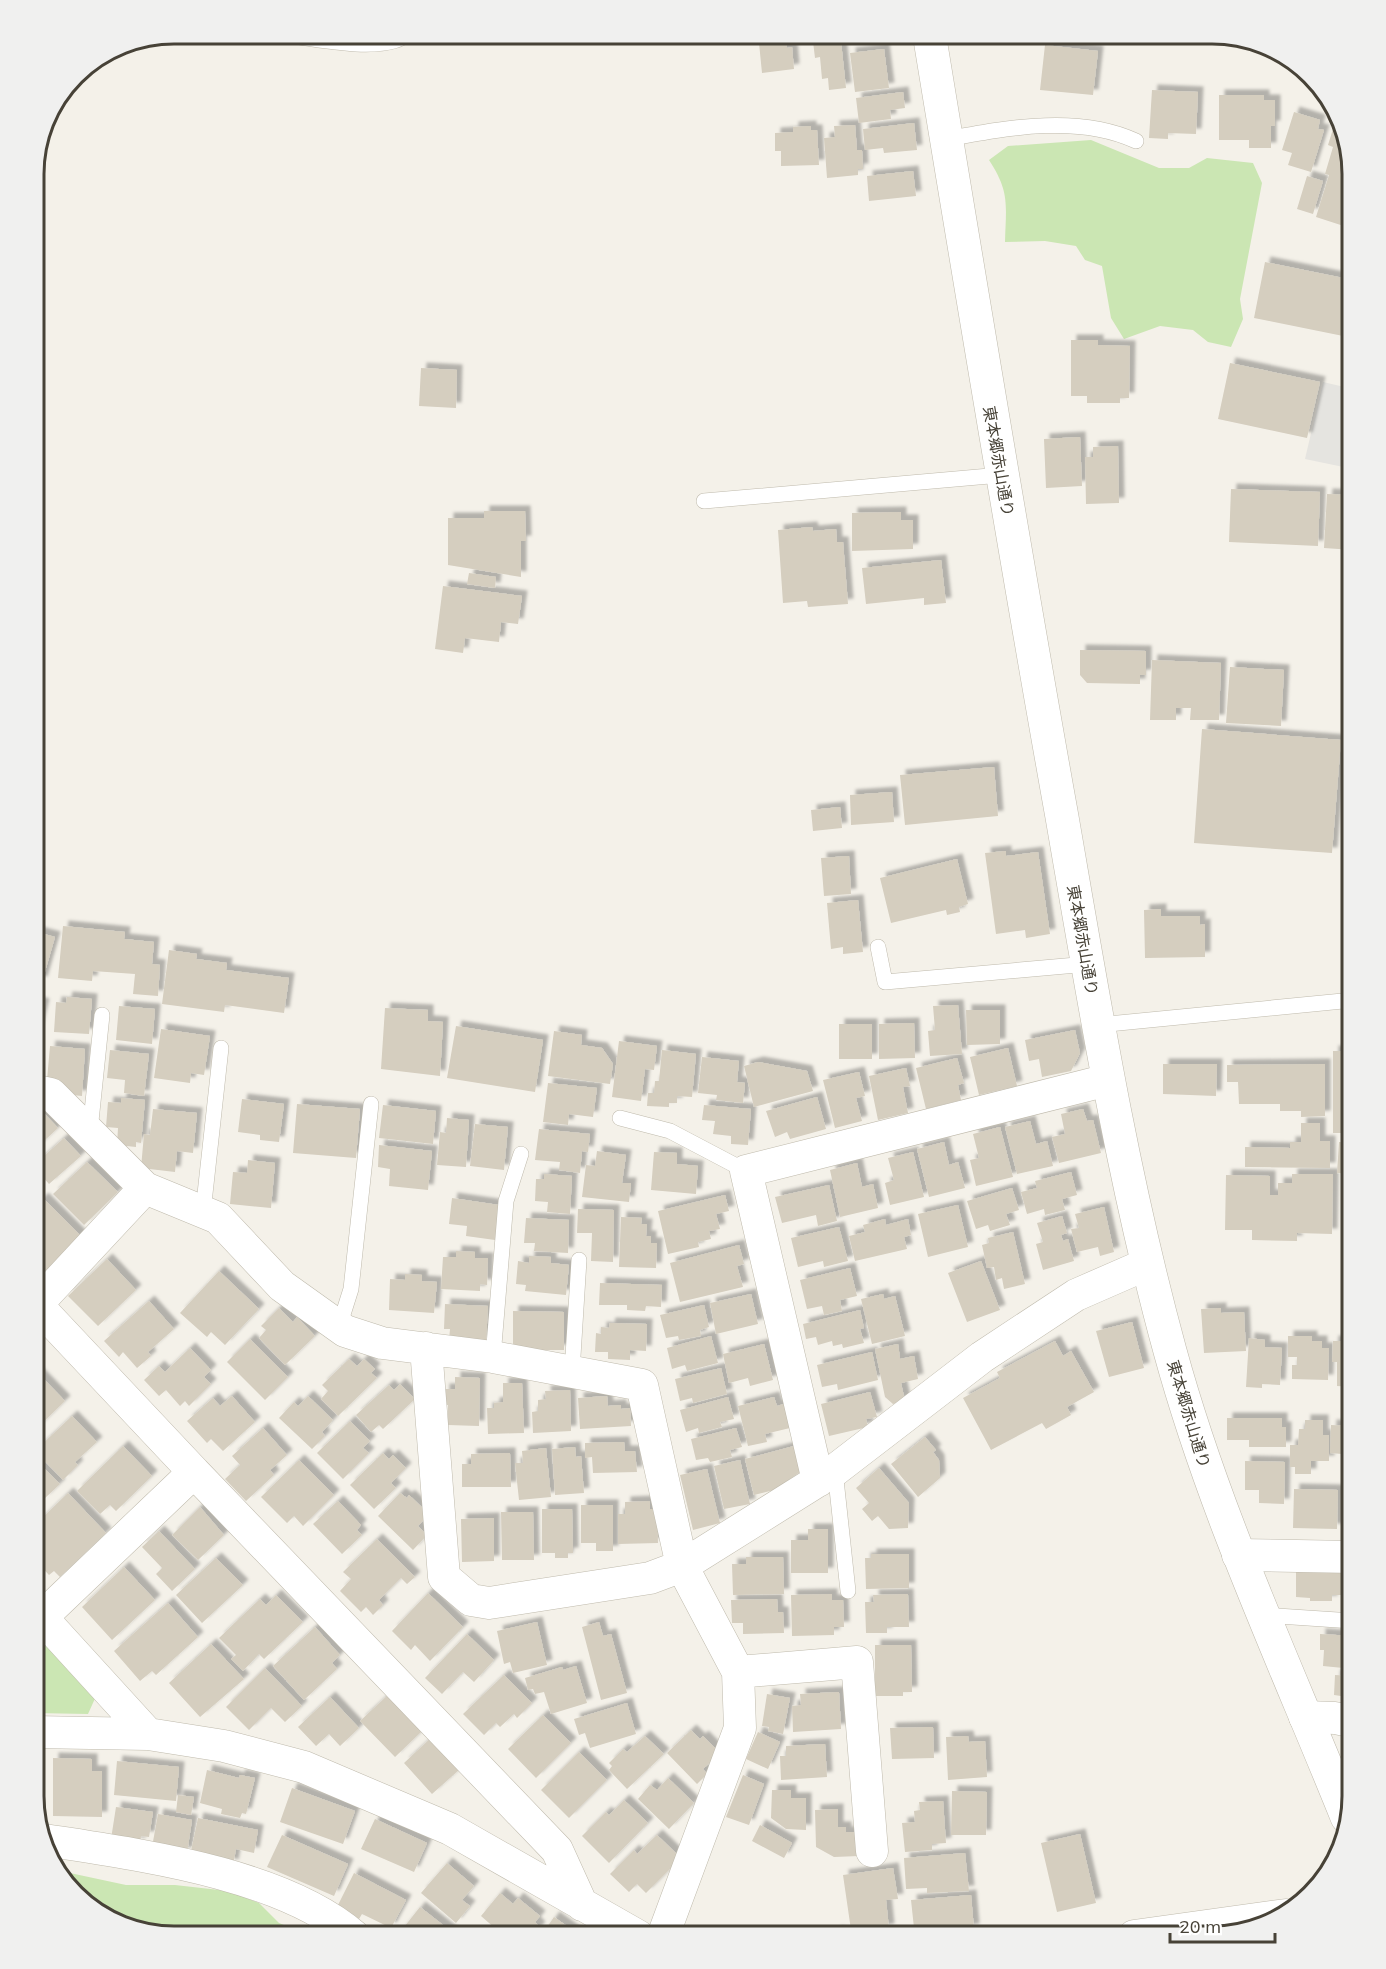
<svg xmlns="http://www.w3.org/2000/svg" width="1386" height="1969" viewBox="0 0 1386 1969" font-family="Mulish,'Noto Sans JP',sans-serif">
<style>
.green{fill:#cbe6b3}
.parking{fill:#e5e4e0}
.building{fill:#d5cebf;filter:url(#shadow)}
.lines{fill:none;stroke-linecap:round;stroke-linejoin:round}
.service-casing{stroke:#bfbaac;stroke-width:16}
.minor-casing{stroke:#bfbaac;stroke-width:33}
.tertiary-casing{stroke:#bfbaac;stroke-width:34}
.service{stroke:#fff;stroke-width:15}
.minor{stroke:#fff;stroke-width:32}
.tertiary{stroke:#fff;stroke-width:33}
.labels{text-anchor:middle;stroke-width:5;stroke-linejoin:round;paint-order:stroke}
.street-label{font-size:16px;fill:#474237;stroke:#fff}
.rim{fill:none;stroke:#474237;stroke-width:3}
</style>
<defs>
<filter id="shadow"><feDropShadow dx="5.5" dy="-5.5" stdDeviation="1.5" flood-color="#0004"/></filter>
</defs>
<rect width="100%" height="100%" fill="#f4f1e9"/>
<path class="green" d="M1091,140L1159,168H1189L1207,158L1253,163L1262,183L1240,299L1243,319L1231,347L1208,342L1193,330L1160,326L1124,339L1111,318L1102,266L1085,260L1076,246L1045,241L1005,242C1006,205 1010,192 989,160L1008,146Z
M33,1628L97,1694L88,1714L33,1713Z
M56,1870L126,1885H175L228,1891L259,1903L279,1923L311,1936H165L103,1917Z"/>
<path class="parking" d="M1323,382L1353,389V469L1305,459Z"/>
<path class="building" d="M758,33H785L787,48L792,47L794,69L762,73Z
M812,33H840L846,88L829,90L828,78L822,79L820,57L815,58Z
M845,33H864L866,42L846,45Z
M1012,33H1038V38H1012Z
M1045,45L1098,51L1093,95L1040,90Z
M884,49L889,88L855,92L850,53Z
M1152,90L1198,92L1196,134L1168,133V139L1149,138Z
M903,92L905,108L890,110L891,119L859,123L856,98Z
M1219,95H1264V100H1275V126H1271V148H1249V140H1219Z
M1294,112L1320,120L1318,129L1324,130L1311,172L1288,165L1292,153L1282,150Z
M914,123L917,150L884,153L883,148L865,150L863,129Z
M855,125L857,150H862L863,169H858V175L827,178L824,138L835,137L834,126Z
M811,126V130H817L819,165L781,166V151H775V133L793,132V127Z
M1333,129L1342,132L1353,173V229L1316,217L1329,175L1325,174L1333,147L1328,145Z
M913,171L916,196L869,201L867,176Z
M1307,176L1323,181L1313,214L1297,209Z
M1265,262L1353,280V338L1254,318Z
M1071,340H1098V345L1130,346L1129,398H1120V403H1087V396H1071Z
M1230,363L1320,382L1307,438L1218,419Z
M421,368L457,370L456,408L419,406Z
M1080,437L1082,486L1046,488L1044,439Z
M1118,446L1119,503L1086,504L1085,457H1093V447Z
M1231,489L1320,492L1318,546L1229,542Z
M1327,494L1353,495V550L1324,548Z
M484,511H525L526,541H521V577L448,565V518H484Z
M901,512V520H913V549L852,551V513Z
M812,527L813,531L836,529L837,542H843L848,604L808,607L807,601L783,603L778,530Z
M941,560L946,603L924,605V598L866,604L862,568Z
M469,573L496,577L495,588L467,584Z
M443,586L522,596L518,624L501,622L499,642L465,638L463,653L435,649Z
M1080,650L1146,651V675H1140V684L1087,683L1080,675Z
M1152,660L1221,663L1219,720H1190L1191,708H1176V720H1150Z
M1230,667L1284,670L1281,726L1226,723Z
M1202,729L1341,740L1332,853L1194,843Z
M994,767L998,816L905,825L900,775Z
M892,792L894,822L851,825L850,795Z
M840,807L842,828L813,831L811,810Z
M1006,851V856L1038,852L1050,934L1026,938L1025,930L996,934L985,853Z
M849,856L851,894L824,896L821,858Z
M957,859L968,904L959,907L960,912L947,915L946,910L891,923L880,878Z
M858,900L863,952L843,954V947L831,949L827,903Z
M1161,909V916H1200V925L1205,924V957L1145,958L1144,910Z
M63,926L125,932L124,939L154,942L152,964L160,965L158,996L133,994L135,974L93,971L92,981L58,978Z
M33,931L55,937L42,982L33,980Z
M169,950L197,954L196,959L227,963L226,970L289,978L284,1013L225,1005L224,1012L162,1004Z
M67,997L92,999L89,1034L54,1032L56,1002L66,1003Z
M33,1001L44,1004L34,1045H33Z
M958,1005L962,1054L930,1056L928,1031L935,1030L933,1006Z
M119,1006L155,1009L152,1044L116,1040Z
M385,1008L428,1010V1021L443,1022L440,1076L381,1069Z
M966,1010H1000V1044L967,1045Z
M914,1023L915,1058L879,1059V1024Z
M839,1024H872V1059H839Z
M456,1026L543,1040L535,1092L447,1078Z
M161,1029L210,1036L204,1075L191,1073L190,1083L154,1078Z
M1075,1030L1080,1053L1071,1071L1042,1077L1039,1059L1029,1061L1025,1040Z
M554,1031L582,1035L581,1045L602,1048L613,1064L610,1084L548,1076Z
M619,1041L657,1046L654,1070L645,1069L641,1101L612,1097Z
M50,1046L85,1049L82,1096L63,1094L47,1080Z
M1008,1048L1017,1086L979,1095L970,1057Z
M110,1050L149,1054L144,1096L124,1093L125,1080L107,1078Z
M662,1050L696,1054L692,1097L677,1096V1103H669V1107L647,1106L648,1093H654L655,1081H659Z
M1333,1051H1353V1133H1333Z
M702,1057L739,1061L737,1082L745,1083L743,1103L716,1100L717,1095L698,1093Z
M957,1058L964,1083L958,1085L961,1100L926,1109L916,1068Z
M758,1062L807,1071L813,1091L754,1107L744,1066Z
M1163,1064H1217L1216,1096L1163,1094Z
M1325,1064V1116L1301,1117V1111H1280V1104H1239L1238,1082H1227V1065Z
M906,1068L910,1086L903,1087L908,1113L878,1120L869,1076Z
M859,1072L865,1096L856,1098L862,1121L835,1128L823,1080Z
M548,1083L597,1088L593,1117L569,1114L568,1125L543,1122Z
M817,1097L826,1129L790,1139L787,1132L775,1137L766,1111Z
M121,1098L145,1100L141,1143L136,1142V1147L117,1145L118,1128L106,1127L108,1102L121,1103Z
M242,1099L284,1104L279,1142L260,1140V1135L238,1132Z
M297,1104L360,1109L356,1158L293,1153Z
M383,1105L436,1111L433,1144L379,1138Z
M704,1105L751,1109L748,1145L731,1144V1136L713,1134L715,1121L702,1120Z
M40,1109L58,1128L33,1151V1115Z
M153,1109L197,1113L193,1153L177,1151L175,1172L141,1168L144,1134L150,1135Z
M1083,1109L1087,1121L1093,1120L1101,1153L1059,1163L1052,1137L1065,1134L1061,1114Z
M447,1118L469,1120L466,1167L437,1165L440,1132L446,1133Z
M1030,1121L1036,1144L1047,1141L1053,1166L1017,1174L1005,1127Z
M1301,1123H1320V1141H1330V1168L1245,1167V1147L1290,1148V1142H1301Z
M475,1124L508,1127L504,1170L470,1166Z
M1000,1127L1013,1177L976,1186L970,1160L979,1158L973,1134Z
M539,1129L590,1134L588,1152L582,1151L580,1173L559,1170L560,1162L535,1160Z
M64,1138L81,1156L49,1184L33,1166Z
M944,1142L949,1165L958,1162L965,1188L929,1197L917,1149Z
M1339,1142L1353,1143V1174L1337,1173Z
M379,1145L432,1151L428,1190L389,1186L390,1169L378,1167Z
M597,1151L626,1155L622,1183H631L629,1202L582,1197L586,1165L595,1166Z
M654,1152L677,1153V1164L698,1166L696,1194L651,1190Z
M913,1152L924,1197L890,1205L885,1183L894,1180L888,1158Z
M248,1160L275,1163L271,1208L230,1204L233,1172L247,1173Z
M87,1162L118,1192L84,1225L53,1194Z
M857,1163L862,1187L873,1184L878,1208L840,1217L830,1170Z
M1071,1172L1077,1195L1062,1199L1065,1210L1045,1215L1044,1209L1027,1214L1021,1192L1037,1188L1035,1181Z
M544,1174L572,1176L570,1214L547,1212L548,1202L535,1201L536,1179H544Z
M1292,1174H1333L1332,1234L1297,1233V1241L1252,1240V1230H1225L1226,1175L1270,1176V1195H1278V1183H1292Z
M829,1185L837,1221L818,1226L816,1215L782,1223L775,1197Z
M1012,1188L1019,1210L1006,1214L1010,1225L990,1231L988,1225L976,1229L967,1201Z
M725,1195L729,1211L716,1214L720,1229L709,1231L711,1239L698,1242L699,1247L668,1254L658,1211Z
M43,1198L81,1236L46,1271L33,1258V1208Z
M452,1198L499,1205L495,1240L466,1236L467,1226L449,1224Z
M958,1205L968,1247L928,1257L918,1214Z
M1104,1207L1114,1252L1100,1256L1098,1247L1077,1252L1071,1229L1079,1228L1075,1214Z
M578,1209L614,1210L613,1262L591,1261L592,1233H577Z
M1062,1216L1067,1233L1061,1235L1063,1241L1068,1239L1074,1261L1043,1270L1036,1244L1043,1242L1037,1223Z
M621,1217L642,1218L641,1224H647L646,1236H651V1243H657L656,1268L619,1267Z
M526,1218L569,1220L568,1253L534,1251L535,1243H524Z
M885,1219L886,1225L908,1219L911,1235L904,1237L907,1249L855,1261L849,1236L865,1232L863,1225Z
M839,1227L848,1261L824,1267L823,1261L798,1267L791,1238Z
M1013,1232L1025,1284L1004,1289L1002,1278L996,1280L994,1267L987,1268L982,1245L989,1243L988,1238Z
M739,1245L744,1264L737,1266L743,1287L680,1302L670,1263Z
M456,1251L475,1252V1258H488L487,1285L480,1284V1291L441,1289L443,1257H456Z
M529,1256L551,1257V1263L569,1265L566,1295L525,1291L526,1285L516,1284L518,1261L529,1263Z
M107,1259L136,1290L98,1326L68,1296Z
M981,1261L1000,1310L967,1322L948,1273Z
M850,1268L857,1296L840,1300L842,1311L824,1315L822,1306L807,1309L800,1280Z
M219,1271L259,1309L225,1345L211,1332L207,1337L180,1313Z
M405,1274L422,1275V1281L437,1282L434,1313L389,1310L390,1279L405,1280Z
M600,1283L662,1285L661,1307L646,1306L645,1311L627,1310V1305H599Z
M751,1294L758,1324L716,1334L710,1303Z
M883,1294L884,1299L895,1296L905,1336L872,1344L861,1299Z
M149,1301L174,1329L148,1352L151,1356L137,1368L123,1352L119,1357L104,1341Z
M445,1304L488,1306L486,1342L449,1340L450,1329H444Z
M704,1305L709,1327L700,1330L701,1336L679,1340L678,1336L666,1338L660,1315Z
M279,1308L293,1322L297,1317L315,1336L285,1365L259,1338L266,1330L261,1326Z
M1221,1308V1313L1244,1312L1246,1351L1204,1353L1201,1309Z
M860,1310L864,1328L860,1329L864,1343L843,1348L842,1344L833,1346L832,1341L818,1345L816,1337L806,1339L803,1324Z
M513,1311L564,1312V1350H513Z
M1132,1322L1144,1368L1109,1377L1096,1331Z
M610,1323L647,1324L646,1351L630,1350V1360L608,1359V1352H595L596,1333L601,1334V1327L609,1328Z
M711,1336L718,1363L687,1371L685,1365L672,1369L667,1348Z
M1288,1336H1312V1341H1322V1348H1329L1328,1380L1292,1379V1365H1297V1357H1288Z
M1249,1338L1265,1340V1347L1282,1348L1280,1385L1262,1384V1388L1246,1387Z
M250,1339L288,1377L265,1400L227,1362Z
M1055,1341L1063,1356L1071,1351L1094,1392L1067,1407L1071,1415L1046,1429L1042,1423L991,1450L963,1398L1000,1378L997,1372Z
M1333,1341H1353V1387L1337,1386V1362H1332Z
M764,1344L773,1380L750,1386L748,1378L729,1383L723,1354Z
M898,1344L900,1359L914,1356L918,1379L901,1383L905,1401L893,1404L885,1397L875,1349Z
M190,1348L211,1370L204,1377L211,1384L189,1406L185,1401L180,1406L166,1390L159,1396L144,1380L159,1366L165,1372Z
M872,1352L878,1380L838,1390L837,1384L822,1387L817,1365Z
M349,1359L357,1366L364,1359L375,1369L371,1373L377,1378L338,1416L321,1399L328,1391L322,1385Z
M721,1368L727,1394L693,1403L692,1398L680,1401L675,1379Z
M38,1373L65,1401L33,1432V1378Z
M455,1377L480,1378L479,1426L448,1425V1405H444V1389H455Z
M503,1383H522L524,1433L488,1434L487,1408H494V1403L503,1402Z
M400,1384L415,1399L383,1429L379,1425L371,1432L356,1415L389,1385L394,1390Z
M570,1390L571,1431L533,1433L532,1412L538,1411V1400L546,1399L545,1391Z
M870,1392L877,1417L866,1419L868,1427L829,1436L821,1404Z
M232,1396L255,1422L223,1451L211,1439L207,1443L187,1421L213,1398L220,1406Z
M308,1396L333,1420L322,1432L325,1436L312,1449L279,1418L294,1402L298,1406Z
M607,1396L608,1406L621,1405V1409L630,1408L631,1426L580,1429L578,1398Z
M728,1397L734,1419L720,1422L722,1427L699,1433L698,1428L686,1432L680,1410Z
M774,1397L777,1406L784,1404L790,1428L765,1434L767,1442L748,1446L738,1406Z
M72,1416L97,1442L75,1462L78,1465L63,1480L35,1451Z
M1227,1418H1282V1427H1286V1447H1249V1440H1227Z
M1305,1420H1323V1435H1329V1461H1311V1474H1295V1467H1290V1445H1298L1299,1429H1305Z
M350,1421L370,1441L363,1448L369,1453L343,1479L317,1453Z
M1331,1425L1353,1426V1479H1341L1342,1454L1330,1453Z
M263,1428L287,1455L270,1470L274,1475L246,1501L225,1479L240,1465L232,1456Z
M736,1428L742,1447L730,1450L732,1457L710,1462L708,1458L696,1460L691,1439Z
M925,1437L936,1450L933,1452L939,1460L940,1478L918,1497L891,1464Z
M624,1442L625,1451H635L637,1472L593,1473L592,1457L585,1458V1443Z
M123,1446L152,1476L116,1511L110,1505L100,1514L77,1491Z
M794,1446L800,1472L774,1490L754,1495L745,1459Z
M575,1447L576,1457L581,1456L584,1493L555,1495L552,1449Z
M546,1448L551,1497L519,1500L515,1463H523L522,1451Z
M383,1453L389,1459L393,1455L406,1468L391,1483L396,1488L374,1509L350,1485Z
M510,1453L511,1487H462V1464H471V1454Z
M33,1457L60,1484L44,1499L41,1496L33,1504Z
M299,1460L334,1495L303,1526L294,1516L287,1523L261,1497Z
M740,1460L750,1504L724,1509L714,1466Z
M1245,1461L1285,1462L1284,1504L1259,1503V1490H1245Z
M879,1468L909,1503L908,1528L889,1529L878,1516L872,1521L862,1509L869,1503L856,1488Z
M707,1469L720,1523L693,1530L680,1475Z
M1294,1489L1338,1490L1337,1529L1293,1528Z
M68,1493L106,1533L60,1577L54,1571L49,1575L33,1558V1533L41,1525L38,1522Z
M400,1493L407,1498L409,1495L429,1514L418,1526L427,1535L413,1550L378,1516Z
M338,1501L361,1525L357,1530L362,1535L342,1554L313,1524Z
M650,1501V1509H657L658,1543L618,1544V1514H625V1502Z
M581,1505H613V1551H596V1543H581Z
M200,1507L224,1535L198,1560L172,1535Z
M542,1509H572L573,1553H568V1558H555V1553H542Z
M501,1512H533L534,1560H502Z
M494,1518V1561L462,1562L461,1519Z
M808,1529H828V1573H791V1540H808Z
M159,1531L195,1569L172,1591L156,1574L162,1568L142,1547Z
M377,1539L415,1577L407,1584L401,1578L379,1600L383,1605L373,1615L366,1607L361,1612L340,1591L351,1579L343,1572Z
M871,1554H909V1588L866,1589L865,1558H871Z
M746,1557H783L784,1594L733,1595L732,1564H746Z
M216,1558L243,1585L202,1623L176,1595Z
M124,1567L155,1600L112,1640L82,1607Z
M1296,1568L1351,1569L1350,1595H1332V1601H1310V1598L1296,1597Z
M428,1593L463,1627L430,1661L415,1645L411,1650L392,1631Z
M832,1594V1600H843L844,1627H834V1635L792,1636L791,1595Z
M908,1594L909,1627H887V1633H866L865,1602H874L873,1595Z
M276,1595L303,1622L264,1659L259,1654L243,1671L231,1659L236,1655L219,1638L260,1599L266,1605Z
M777,1599L778,1612H783L784,1633L743,1634V1623H732L731,1600Z
M168,1603L198,1637L156,1675L152,1671L140,1681L114,1651Z
M537,1622L547,1665L513,1673L510,1662L504,1664L497,1631Z
M599,1622L603,1636L611,1634L627,1693L601,1700L582,1627Z
M315,1627L340,1655L332,1663L337,1669L304,1700L273,1666Z
M467,1634L494,1660L474,1682L463,1672L442,1694L425,1678Z
M1320,1634L1353,1636V1669L1323,1666L1324,1650H1320Z
M211,1644L244,1679L200,1717L169,1683Z
M875,1645H911L912,1692H903V1696H875Z
M576,1666L587,1703L551,1714L544,1692L535,1694L533,1689L528,1690L525,1678L562,1667L563,1670Z
M265,1668L302,1706L285,1722L271,1708L249,1730L226,1707Z
M504,1675L532,1703L517,1718L514,1714L500,1727L496,1723L484,1735L463,1714Z
M1335,1675L1353,1676V1706H1341V1696L1334,1695Z
M839,1692L841,1729L793,1732L792,1706L801,1705L800,1694Z
M767,1694L790,1698L783,1734L768,1731L769,1727L762,1726Z
M387,1696L421,1732L395,1757L360,1721Z
M330,1697L359,1728L340,1746L329,1734L316,1746L298,1727Z
M627,1703L636,1734L590,1748L585,1733L579,1735L574,1719Z
M543,1715L571,1743L536,1778L508,1749Z
M933,1727L934,1758L892,1759L890,1728Z
M691,1730L700,1739L703,1736L720,1753L703,1769L707,1774L697,1784L667,1753Z
M758,1732L780,1742L768,1769L746,1759Z
M645,1736L664,1754L627,1789L609,1770L612,1766L609,1763L623,1749L627,1752Z
M968,1736L969,1742L985,1741L987,1777L948,1780L946,1737Z
M431,1738L460,1769L432,1794L404,1763Z
M825,1744L827,1777L781,1780L780,1756H786V1746Z
M579,1752L607,1780L569,1818L541,1790Z
M53,1758L92,1759V1771H102V1817L53,1816Z
M117,1761L179,1767L176,1801L114,1795Z
M33,1770H35L37,1809L33,1796Z
M207,1770L239,1778L240,1775L255,1778L246,1814L242,1813L240,1818L221,1814L222,1809L200,1803Z
M743,1775L764,1784L749,1825L726,1817Z
M668,1778L694,1803L669,1829L638,1799L650,1785L657,1790Z
M292,1788L355,1811L343,1844L280,1822Z
M772,1790H791V1798H806V1830L786,1829L771,1818Z
M952,1791L987,1792L986,1835H951Z
M178,1795L194,1797L191,1815L176,1812Z
M624,1800L648,1823L609,1863L582,1836L606,1812L609,1815Z
M943,1801L946,1843L932,1844V1850L905,1852L902,1823L915,1822L914,1811L920,1810L919,1802Z
M116,1807L153,1812L149,1837L141,1836L140,1843L111,1839Z
M838,1809V1827H846V1832H859V1856L834,1857L816,1847L815,1810Z
M158,1814L192,1820L187,1853L152,1847Z
M198,1818L258,1830L254,1853L236,1849L233,1865L191,1851Z
M375,1819L427,1843L414,1872L361,1849Z
M760,1825L792,1843L784,1858L752,1841Z
M1080,1834L1096,1903L1057,1912L1041,1843Z
M282,1835L348,1864L334,1896L267,1867Z
M657,1835L681,1858L646,1893L637,1884L629,1892L610,1874L634,1850L637,1854Z
M965,1853L969,1891L927,1893V1888L906,1889L904,1858Z
M447,1863L474,1886L462,1900L470,1906L456,1923L421,1893Z
M893,1868L898,1899L886,1900L889,1929L868,1932L867,1927L851,1930L843,1875Z
M354,1873L406,1900L391,1928L362,1914L359,1919L337,1907Z
M500,1893L513,1904L518,1898L540,1916L535,1922L540,1927L532,1936H504L481,1916Z
M971,1895L974,1929L937,1933V1926L914,1928L911,1900Z
M420,1907L457,1936H397Z
M554,1917L581,1936H541Z
M836,1931L854,1935V1936H835Z"/>
<g class="lines">
<g class="service-casing">
<path id="service" d="M274,33C302,37 389,56 408,33
M946,139C1007,128 1078,114 1136,141
M704,501L1001,475
M878,947L885,982L1088,964
M1098,1025L1353,1000
M620,1118L670,1131L746,1171
M90,1131L102,1015
M203,1212L221,1048
M339,1327L351,1289L371,1104
M493,1357L506,1201L521,1154
M572,1372L579,1260
M835,1470L848,1591
M1262,1615L1353,1621"/>
</g>
<g class="minor-casing">
<path id="minor" d="M33,1090L51,1094L145,1188L218,1218L282,1286L345,1331L382,1343L493,1357L642,1385L682,1566L738,1672L740,1728L663,1936
M33,1301L194,1472L42,1617
M36,1305L145,1188
M426,1348L444,1577L471,1600L489,1603L650,1578L682,1566L835,1470L982,1357L1076,1295L1147,1264
M194,1472L557,1850L582,1905
M818,1481L746,1171L1108,1080
M1238,1555L1353,1557
M33,1608L148,1734
M738,1672L857,1662L872,1851
M1305,1717L1335,1718L1353,1722
M33,1732L148,1734L224,1746L304,1767L450,1829L638,1936
M45,1840C139,1855 281,1873 354,1936
M1134,1936L1286,1915"/>
</g>
<g class="tertiary-casing">
<path id="tertiary" d="M929,33C972,295 1015,556 1062,817C1093,996 1122,1176 1170,1351C1214,1512 1285,1663 1347,1817"/>
</g>
<use href="#service" class="service"/>
<use href="#minor" class="minor"/>
<use href="#tertiary" class="tertiary"/>
</g>
<g class="labels">
<g class="street-label">
<text transform="translate(999 461) rotate(80)" y="6">東本郷赤山通り</text>
<text transform="translate(1083 940) rotate(80)" y="6">東本郷赤山通り</text>
<text transform="translate(1189 1414) rotate(73)" y="6">東本郷赤山通り</text>
</g>
</g>
<path d="M0 0H1386V1969H0ZM174 44H1212A130 130 0 0 1 1342 174V1796A130 130 0 0 1 1212 1926H174A130 130 0 0 1 44 1796V174A130 130 0 0 1 174 44Z" fill="#f0f0ef" fill-rule="evenodd"/>
<path class="rim" d="M174 44H1212A130 130 0 0 1 1342 174V1796A130 130 0 0 1 1212 1926H174A130 130 0 0 1 44 1796V174A130 130 0 0 1 174 44Z"/>
<path d="M1170 1933v9h105v-9" fill="none" stroke="#474237" stroke-width="3"/>
<text x="1179" y="1933" font-size="18" fill="#474237" stroke="#ffffff" stroke-width="4.5" paint-order="stroke">20 m</text>
</svg>
